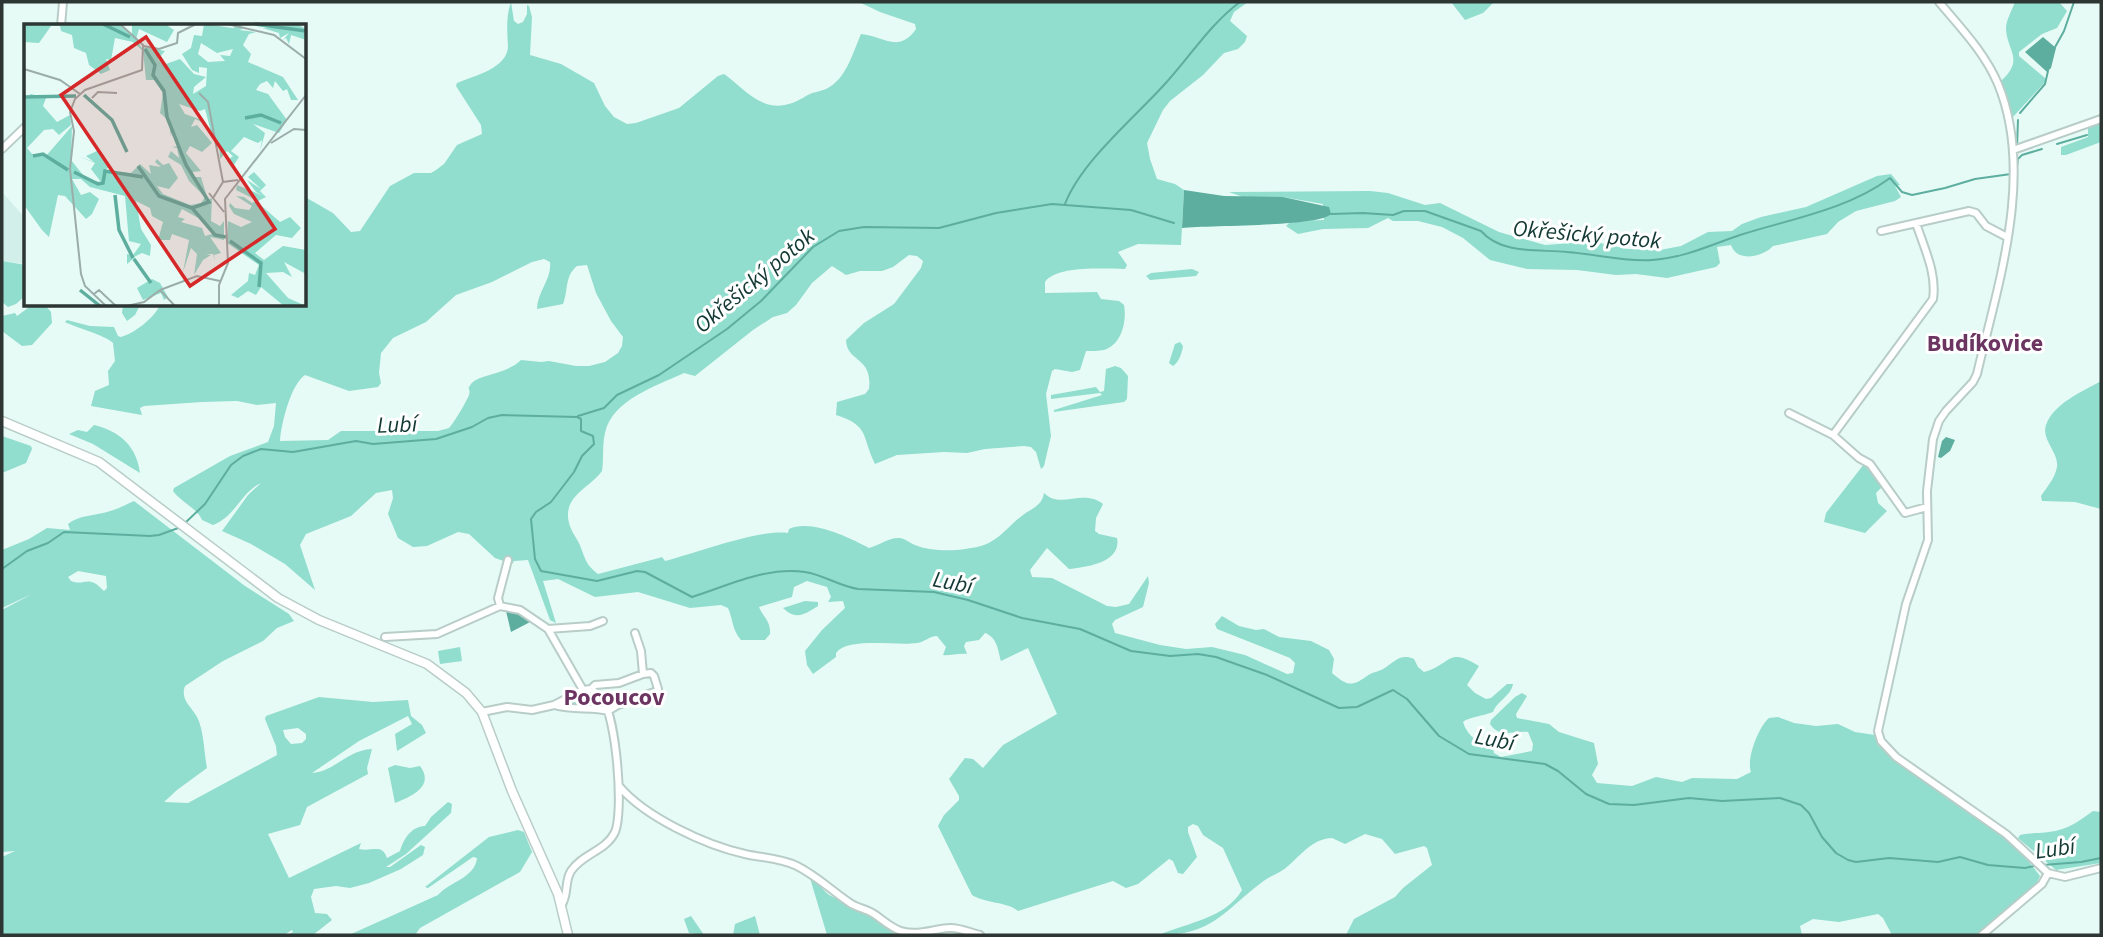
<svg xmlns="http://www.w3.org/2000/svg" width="2103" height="937" viewBox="0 0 2103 937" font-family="'Source Sans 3',sans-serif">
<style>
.built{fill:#d2f0e9}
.green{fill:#91ddce;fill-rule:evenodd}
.water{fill:#5dae9f}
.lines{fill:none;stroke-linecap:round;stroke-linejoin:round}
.stream{stroke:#5dae9f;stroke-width:2}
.minor-casing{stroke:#b9cdc8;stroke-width:10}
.major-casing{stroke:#b9cdc8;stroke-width:11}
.minor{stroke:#fff;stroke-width:6}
.major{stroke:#fff;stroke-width:8}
.labels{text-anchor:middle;stroke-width:6;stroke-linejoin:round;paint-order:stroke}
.water-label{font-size:23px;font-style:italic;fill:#123933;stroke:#fff}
.quarter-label{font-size:24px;font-weight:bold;fill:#6c3461;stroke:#fff}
.inset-river{fill:none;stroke:#5dae9f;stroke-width:3.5}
.inset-road{fill:none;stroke:#9caca8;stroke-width:2}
.view{fill:#d62828;fill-opacity:0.15;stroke:#d62828;stroke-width:3.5}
.inset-edge{fill:none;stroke:#2e3634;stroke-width:3.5}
</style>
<rect width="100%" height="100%" fill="#e6fbf6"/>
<path class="built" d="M2,192L26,219V256L23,264L2,261Z"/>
<path class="green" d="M511,2L514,21L518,24L523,22L527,14V5L529,6L532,17L530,55L561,64L594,83L605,106L614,117L627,124L636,123L679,108L718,76L724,74C738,84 748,96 764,103C778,109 794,104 806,96C812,92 819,92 826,89C846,80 853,52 861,34C883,36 899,54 916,29L915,24L880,12L859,2H1248L1234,12L1230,21L1247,36L1245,42L1238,49L1224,53L1203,75L1170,101L1163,110L1147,143L1150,159L1157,179L1175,184L1184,190L1181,245L1138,244L1118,252L1127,265L1125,269C1105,269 1057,265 1045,282V293L1097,292L1101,299L1119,301L1124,305C1127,320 1122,345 1104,350C1099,351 1092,351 1086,351L1080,370L1072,372L1055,369L1052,371L1046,394L1051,436L1044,466L1041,469L1036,452L1031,447L1024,446L985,449L967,453L944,452L897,455L875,464C861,435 870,426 836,415L837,402L865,394L869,389C873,356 847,363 846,340L864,323L894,304L921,268L923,261L917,256L909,255L893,267L882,271H860L846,275L832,266L812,283L796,305L787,313L773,317L753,330L695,376L684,373C656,386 612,400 605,433C602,446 604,458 602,471C590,488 562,496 569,523C571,532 578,539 581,548C585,559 587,566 598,574L659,558L662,557L665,561C697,553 758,529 788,533L789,529C811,519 848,537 869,548C880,545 889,537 900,538C906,539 910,543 915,545C934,553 965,551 984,545C1001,539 1010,524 1023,515C1032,508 1042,506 1044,493C1061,510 1082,488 1103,504L1096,518L1095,531L1099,534L1117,538C1122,563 1085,567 1069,569L1047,548L1030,570L1032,577L1052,578L1107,606L1116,607L1129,604L1148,576L1149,583L1143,607L1115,620L1112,624L1115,633L1160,645L1186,649L1212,647L1245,655L1287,674L1293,673L1295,663L1290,658L1217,629L1215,624L1222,616L1239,626L1256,630L1264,629L1279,637L1311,641L1329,650L1334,659L1332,673C1347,686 1352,687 1367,676C1372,672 1378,672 1383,669C1395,662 1400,653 1414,659L1418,667L1424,672C1452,665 1446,646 1479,666L1467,685L1475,693L1486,699L1491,698L1507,684H1513C1511,696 1497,701 1493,712C1484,716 1468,717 1463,722C1467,736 1479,744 1492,745L1494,753L1501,757L1532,751L1533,744L1528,732C1514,730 1500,739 1490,724L1491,720L1515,697L1522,693L1527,696L1516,714L1517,718L1549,724L1559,732L1594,743L1598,764L1592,775L1597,783L1632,786L1656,777L1682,782L1692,778L1737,779L1751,772C1746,759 1759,726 1769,718L1778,717L1794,723L1816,726L1838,724L1855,732L1875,735L1878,745L1896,762L1968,811L2019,849L2040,876L2036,885L1977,935H1892L1883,918L1878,914L1839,922L1813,919L1800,926L1802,935H1346L1354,919L1395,897L1403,888L1432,865L1427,848L1424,846L1395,854L1382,839L1365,834L1345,844L1332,838C1312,839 1302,854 1288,866C1281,873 1269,876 1261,883C1223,912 1212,935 1159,935C1187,923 1226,918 1242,890L1223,848L1203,835L1198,826L1193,824L1188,827V832L1197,857L1183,874L1178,873L1173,861L1169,859L1138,884L1126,888L1113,881L1018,911C1008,902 984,903 972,895L938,826L944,815L959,800V796L949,779L965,758L973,759L983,768L1003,745L1057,714L1028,648L1001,661C998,650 997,637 985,633L979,640L966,642L964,646L967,654C959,653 948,656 943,655L946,647L937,636C929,636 925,642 917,643C895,646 848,637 836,653V657L813,674L807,665L805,651L822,630L845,608L843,601L828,602L831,597L827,587L807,581L794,587L792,597L759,607C763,617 771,621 770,634L765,640H741C732,630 733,619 728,608L721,605L690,608L638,592L595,597L558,579L543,581L556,623L550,620L528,560L514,561L512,564L495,558L469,534L458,532L427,546L413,547L398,538L388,514L393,498L392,490L376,493L351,516L306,534L300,545L315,590L285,564L251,544L222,531L248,495L261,483C241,492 236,516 213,525L202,520C198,509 181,502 173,491L174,488L230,456L268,442L274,426L276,403L257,405L237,401L202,402L144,406L140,408L142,415L91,406L95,391L109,385L108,371L115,361L113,343C105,335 77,328 65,322L67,320L90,326L114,327L118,336L121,337C135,333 154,318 160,305L304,304L305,197L333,213L351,232L360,231L390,186L414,173H431L436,170L444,164L457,145L482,134L481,125L456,86L457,83C474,76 508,68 508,46C507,31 506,16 511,2ZM544,259L550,262C552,279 537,292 537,309L563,304C569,289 564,277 577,266L587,265L596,293L611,321L623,337L622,346L618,353L605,362L589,366H576L549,361L541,362L521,360C506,375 478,374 471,384C466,391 471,387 469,395C468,399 452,426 449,428C446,429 442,430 438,431H341L328,440L280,441C281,424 291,384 305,375L349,391L378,387L381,383L379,373L381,353L393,338L426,322L456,295L492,282L532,262Z
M1451,2H1494L1483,13L1465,20Z
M2015,2H2059L2067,11L2057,28L2042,34L2019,52V56L2045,78V82L2013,117L2001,81C2025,59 2007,51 2006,29C2006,20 2012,10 2015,2Z
M2101,122V142L2066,155H2061V147L2088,137V127Z
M1891,174L1900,185L1895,186L1901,197L1895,201L1856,211L1838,222L1827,234L1773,246C1763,257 1737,263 1731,245L1717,247L1720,263L1716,267L1667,278L1636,274L1616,275L1577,270L1527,269L1490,260L1463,238L1442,227L1418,221H1393L1388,218L1368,228L1323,229L1298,234L1286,226L1291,221L1324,220L1323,204L1283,197H1243L1229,192L1370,191L1388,193L1425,205L1440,203L1499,232L1545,245L1572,243L1581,239L1628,249L1660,250L1681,246L1708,232L1732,231L1742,224L1761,217L1806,207L1877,176Z
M2,261L26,265V295L16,304L8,307L2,302Z
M1192,269L1199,272L1196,276L1150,280L1146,276L1151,273Z
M32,305H45L51,312L52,323L32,345L22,346L2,331V316L15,313L17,316Z
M123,305V304L140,305L135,315L127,321L122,313Z
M1180,342L1183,346C1182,353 1179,362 1173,366L1169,363L1175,344Z
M1115,366L1121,368L1128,376L1127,399L1124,402L1054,412V410L1102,395L1100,393L1051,399V395L1096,387L1100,392L1104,391L1106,369Z
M2101,381V509L2075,502L2042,501L2041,496C2047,487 2055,478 2057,467C2059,452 2041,440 2046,425C2053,404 2083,391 2101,381Z
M94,425C120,431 137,447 140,473L93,444L69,434L78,430L87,432Z
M2,436L31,446L32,449L26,463L2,473Z
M1864,464L1870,467L1882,487L1876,493L1878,503L1887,511L1865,533L1824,522L1826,513Z
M134,501L245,586L289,614L294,621L277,628L263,641L223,661L185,686C180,700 191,706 197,717C204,730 204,753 207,768L177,790L164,802L188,803L277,755L276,746L265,719L266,716L319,697L373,702L408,700L411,716L422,725L426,733L397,751L395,734L412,724L408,716L359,741L312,773C334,772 347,750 372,749L367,768L368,774L307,807L300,825L268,834L289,878L361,843L359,849C372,852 382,843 387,858L400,851C404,838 411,827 425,826L431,817L448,802L452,804L451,813L406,854L386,867H390L421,845L425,847L423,855L401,869L369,883L350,888L336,886L314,889L311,897L315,913L327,914L332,920L313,935H288L293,932L292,930L284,935H2V857L15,851L2,852V610L32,594L2,608V550L29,539L47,528L70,530L68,524C79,515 93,516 107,512C116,510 125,505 134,501ZM78,571L106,576L107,588L104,591C87,573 86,587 71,581L68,577ZM298,728L306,734V739L302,743L291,744L285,737L283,730Z
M805,601L818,602V606C805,614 796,621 783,608Z
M460,647L462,661L440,664L438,651Z
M583,692L597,697L603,703L596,708L561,705Z
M395,765L410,768L420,766C435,786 412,796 395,803L388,768Z
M2093,811L2101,812V863L2056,870L2018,838L2020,835C2034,832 2045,834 2059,830C2072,827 2083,818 2093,811Z
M518,830L524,832L532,852L520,872L420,928L415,935H349L438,895C449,882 475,878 477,858L473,857L428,888L425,887L489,837Z
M810,878C819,882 823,892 831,896C838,899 844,904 850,907C857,911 865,912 871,916C893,928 887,934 916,935H827Z
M691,916L704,935L689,933L684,919Z
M755,916L760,935H733L735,924Z"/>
<path class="water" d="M2043,37L2056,48L2051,68L2047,72L2025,52Z
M1184,190L1224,196L1283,197L1329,207L1331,214C1319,227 1207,225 1182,228Z
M1946,437L1955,440L1950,451L1941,458L1938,457L1942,441Z
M508,610L520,612L532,621L511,632L506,611Z"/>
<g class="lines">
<path class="stream" d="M2054,49L2064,31L2074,2
M2020,113L2045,84L2048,71
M2057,144L2087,135
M2017,147L2018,120
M2016,173L2018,159L2022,155L2042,149
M1065,204C1081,162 1134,118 1164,85C1190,57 1209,25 1240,2
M1331,214L1363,213L1393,215L1404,211H1425L1481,231C1502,255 1539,249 1567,252C1596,254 1623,262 1652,260C1684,258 1710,245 1740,235C1790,219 1847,210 1890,178L1902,192L1912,195L1945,188L1975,179L2011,174
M578,416L604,408L617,395L659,375L727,329L761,301L813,247L839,231L864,227L939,228L996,213L1052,204L1131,210L1174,223
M185,523L205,504L231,465L243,456L261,449L293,452L356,441L373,444L436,439L472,427L488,418L502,415L577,417L581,419V431L593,436L594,444L582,456L574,472L551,502L536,512L531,519L535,559L541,571L597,581L637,571L645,572L692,597C727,586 767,566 805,572C824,575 839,586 858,589L934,592L968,600L1022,618L1080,629L1131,651L1170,656L1198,654L1216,657L1267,675L1339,708L1357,707L1393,690L1407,699L1439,736L1469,754L1545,764L1558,771L1586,794L1609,804L1634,805L1689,798L1722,801L1780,798L1801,805L1809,813L1822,837L1836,853L1848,860L1856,862L1889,858L1938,862L1960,857L1988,865L2025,868L2038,865
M2,569L27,551L48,543L64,532L150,536L159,535L181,527
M2043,865L2081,862L2101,858"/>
<g class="minor-casing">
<path id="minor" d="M1939,2C1961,28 1985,53 1998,84C2035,174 1998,284 1977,374L1973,382L1946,411L1939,421L1933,439L1927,491L1928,540L1906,604L1878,731L1881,741L1896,757L2006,834L2048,873L2065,877L2101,868
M61,26L63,2
M2,149L26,126
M2013,150L2101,119
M1881,231L1969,211L1976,213L1986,226L2007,237
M1789,413L1833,435L1859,458L1870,464L1905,513L1927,507
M1833,435L1933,299C1937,273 1924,248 1916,223
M500,606L498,598L508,560
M548,629L590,626L603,621
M385,637L437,634L500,606L520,610L548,629L583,690
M591,689L595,685L619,683L643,674L641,651L635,633
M554,705C574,711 592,706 608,711L618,705L657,691L658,689L654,676L651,673L643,674
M482,712L507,707L532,710L554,705L583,690L591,689C595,692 600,696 603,700C616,719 624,810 615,832C606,851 582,854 571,871C564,882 569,895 561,906
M619,786C645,817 705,845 745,854C763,858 780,858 797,866C817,876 832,891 850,903C857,908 867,909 874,914C883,920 891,928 901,931C918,936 933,929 949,928C959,927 971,933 980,935
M1982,935L2042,884L2048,873"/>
</g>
<g class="major-casing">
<path id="major" d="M2,421L99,462L278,598L319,620L427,664L466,693L482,712L512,791L558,894L568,935"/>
</g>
<use href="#minor" class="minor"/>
<use href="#major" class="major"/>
</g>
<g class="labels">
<g class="water-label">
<text transform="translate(1587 234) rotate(5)" y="8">Okřešický potok</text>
<text transform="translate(754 280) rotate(-40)" y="8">Okřešický potok</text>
<text transform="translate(397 424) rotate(-2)" y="8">Lubí</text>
<text transform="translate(953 582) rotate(11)" y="8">Lubí</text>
<text transform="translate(1495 739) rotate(11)" y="8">Lubí</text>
<text transform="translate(2055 848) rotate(-8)" y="8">Lubí</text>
</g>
<g class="quarter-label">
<text x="1985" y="351">Budíkovice</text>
<text x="614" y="705">Pocoucov</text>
</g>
</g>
<g transform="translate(24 24)">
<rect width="282" height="282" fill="#e6fbf6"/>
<path d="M0,0H95L108,12V1L141,0L150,6L143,18L115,5L112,15L119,26L121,23L141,27L134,35L139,41L156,35L170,50L182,53L170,63L169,70L182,62L183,44L175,43V49L168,46L158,30L167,24L170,11L178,12L180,0L209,4L216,0L219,5L215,6L232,8L225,10L219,21L227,30L224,38L259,53L274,76H267L263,65L259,67L251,57L249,64L243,57L236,60L232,66L244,70L263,96L255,109L229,100L241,109L236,127L238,116L234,119L220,113L207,127L215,133L208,144L203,137L209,132L203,127L196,135L195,119L187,108L181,85L176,87L155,80L161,90L175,95L182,100L171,95L167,103L173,101L188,119L178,128L166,122L162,129L177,147L169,148V153H177L184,176L188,174L187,197L196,202L200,197V216L186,213L197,229L190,231L191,237L189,230H182L187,231L179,236L170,251L173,230L167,224L159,248L165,216L148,210L146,216H134L139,198L128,192L126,184L112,177L117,205L127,221L126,232L118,229L110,233L118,246L109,235L103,240V230L109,231L117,220L105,217L101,172L66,163L57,155H48L57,171L66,168L75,175L68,190L62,195L41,172L34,171L25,213L18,206L0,181V74L7,70L22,74L19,82L33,98L46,91L47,101L35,111L29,105L20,106L3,124L8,130L22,132L48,102L47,136L63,156L77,158L67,145L71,139L54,132L70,138L62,132L75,126L85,143L80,147L107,149L116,140L127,150L125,141L137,143L131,138L133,135L139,141L145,139L154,154L145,165L133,162L139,170L166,181L177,179L181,173L165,157L157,141L144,133L147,127L155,134L153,124L148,123L155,122L148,103L147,113L145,97L136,89L139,69L130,56H122L119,27L109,18L91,14L87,36L82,35L86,46L77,50L65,41L62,29L50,24L48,11L37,7L36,2H27L15,19L0,18ZM177,19L193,29L209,25L206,32L196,31L201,37L184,38L174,30ZM158,185L178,196L188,210L181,212L178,204L157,198L161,195L154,193ZM225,0L239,4L273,0L282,5V16L267,11L265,20L262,14L259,16L265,9L256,14L255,9ZM230,148L242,161L236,167L242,173L234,177L212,166L213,161L240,172L232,168L223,156L237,165L224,153ZM212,172L220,173L228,179L232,177L256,198L266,193L277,204L268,214L252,211L231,229L240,236L259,222L282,226V250L260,238L268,253L259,248L242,249L264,274L282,282H260L237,263L232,271L224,267L214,274L207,271L224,257L225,249L231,251L235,241L203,219L204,197L217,203L228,198L210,190L205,182L206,179L211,184L225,186L228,182ZM128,255L136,259L144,273L140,276L137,269L119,276L113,264Z" fill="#91ddce" fill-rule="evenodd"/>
<path class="inset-river" d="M79,0L106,13M231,0L282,7M121,25L131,41L129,51L140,67L143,93L162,141L185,178L168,184L191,211L202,213M60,71L88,96L103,128M0,73L52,72M221,94L237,91L257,99M9,132L19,130L44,146M114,142L135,172L168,184M50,148L74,160L79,159L81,147L119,153M91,171L95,206L109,234M206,217L237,239L235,263M110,235L127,259M56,266L76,282"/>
<path class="inset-road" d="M203,0L250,11L282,35M120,22L135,25L153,19L154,9L172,0M0,45L36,56L56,70M175,69L184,78L199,158M68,74L74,68L93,69M247,119L270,105L282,106M185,169L200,188M189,174L199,158L214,156M136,266L173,252L196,257M136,266L151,282M70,270L75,266L92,282M82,282L61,262L57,250L46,145L50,107L46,88L51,75L61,66L118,46L119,21L96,0M103,282L120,278L136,266M195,282V261L204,239L201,175L282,71"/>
<path class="view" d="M122,13L251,205L166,262L37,71Z"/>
<rect width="282" height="282" class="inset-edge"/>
</g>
<rect width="2103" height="937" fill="none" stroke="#2e3634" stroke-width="7"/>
</svg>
